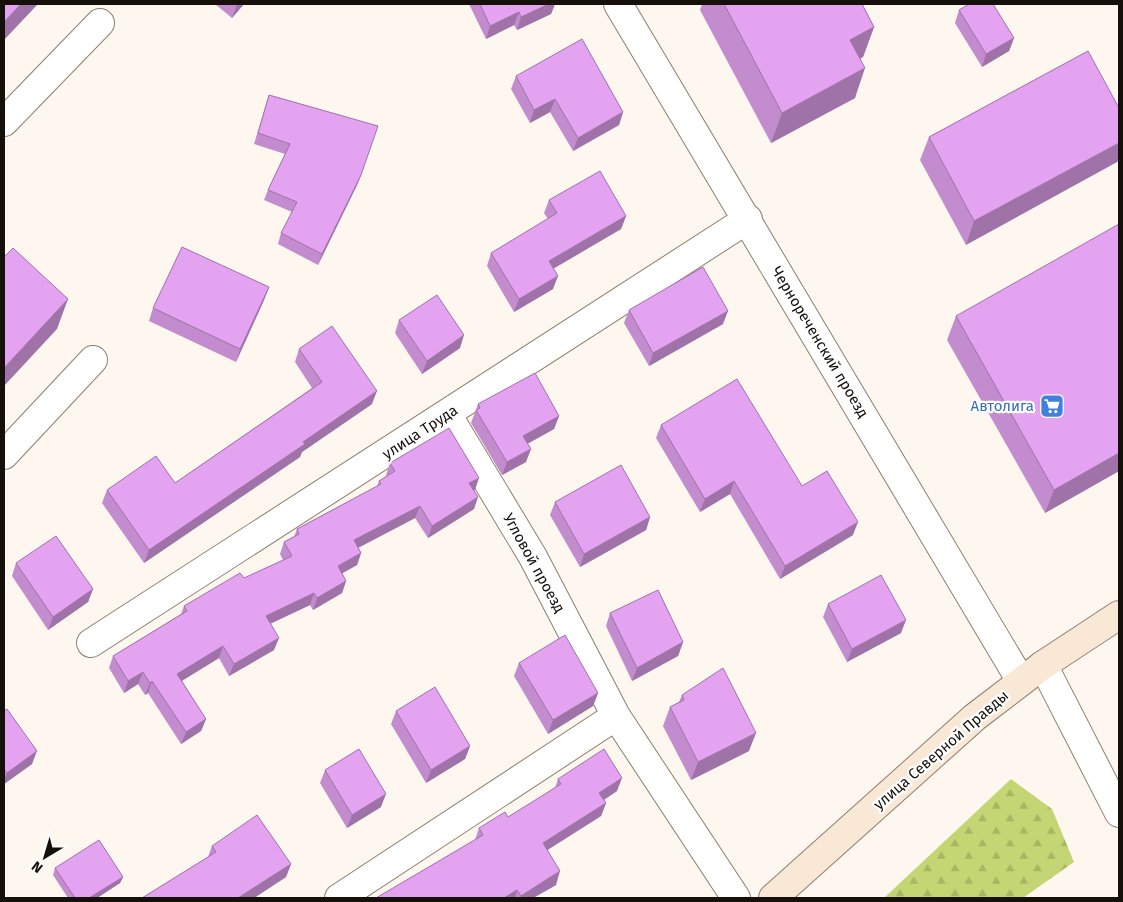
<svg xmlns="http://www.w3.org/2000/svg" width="1123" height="902" viewBox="0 0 1123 902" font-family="'Fira Sans',sans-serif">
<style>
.forest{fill:url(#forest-firs)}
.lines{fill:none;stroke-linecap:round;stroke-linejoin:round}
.minor-casing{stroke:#8d7e6f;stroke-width:30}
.secondary-casing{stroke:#8d7e6f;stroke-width:30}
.minor{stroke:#fff;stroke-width:28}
.secondary{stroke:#f9e8d6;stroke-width:28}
.wall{fill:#c38cce}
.shaded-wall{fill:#9f72a8}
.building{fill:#e3a3f0;stroke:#9f72a8}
.labels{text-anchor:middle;stroke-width:4.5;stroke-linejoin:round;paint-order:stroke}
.street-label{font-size:15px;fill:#16100b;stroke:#fff}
.shop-label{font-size:15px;fill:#366cbe;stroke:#fff;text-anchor:end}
</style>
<defs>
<pattern id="forest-firs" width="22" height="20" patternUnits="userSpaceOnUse" patternTransform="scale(1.25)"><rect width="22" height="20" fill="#c4d573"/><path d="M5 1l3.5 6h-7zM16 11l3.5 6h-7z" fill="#a8b662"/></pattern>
</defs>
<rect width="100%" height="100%" fill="#fef7f0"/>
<path class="forest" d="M1011,779L1052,809L1074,862L1023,898H884Z"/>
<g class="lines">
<g class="minor-casing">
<path id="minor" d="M618,4L1021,681
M4,122L100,23
M447,414L533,557L616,716L736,898
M4,455L93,360
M91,643L748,219
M1043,665L1119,813
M339,898L616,716"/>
</g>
<g class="secondary-casing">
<path id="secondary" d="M773,898L975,717L1043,665L1119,615"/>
</g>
<use href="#minor" class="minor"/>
<use href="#secondary" class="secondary"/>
</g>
<path class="wall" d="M215,4H244L232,18Z
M469,4H555L551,14L517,30L514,25L486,39Z
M702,4H862L874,27L863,57L860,59L855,98L771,143L700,10Z
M959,10L1014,38L1009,51L982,67L955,23Z
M1088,51L966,245L920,160L929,137Z
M516,76L623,112L619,125L573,151L550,112L530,123L511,89Z
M269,95L361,175L357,185L318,265L278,244L281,233L292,212L264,200L268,190L285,154L254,144Z
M549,200L626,216L621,229L553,269V289L514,312L487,266L491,253L548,219L544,213Z
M269,287L264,300L236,362L149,321L153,308Z
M629,310L723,324L649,366L624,323Z
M956,316L1119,471L1045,513L947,340Z
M399,320L460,348L422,374L395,333Z
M299,349L372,404L302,452L300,457L144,563L102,503L107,490L175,483L312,388L295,362Z
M478,404L559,416L554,429L527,444L526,462L502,475L471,423Z
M661,425L802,486L853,535L780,579L730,494L700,512L656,438Z
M390,463L475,490H474V509L428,538L415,518L358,548L361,553L357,565L342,573L346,581L342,593L313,610L310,605L270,624L274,650L229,676L219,658L182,681L206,719L201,731L181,744L148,693L145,695L138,684L124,693L109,668L113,656L181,614L184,606L283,560L280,554L284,542L294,537L297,529L377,486L379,481L387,476L386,475Z
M555,502L650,517L646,530L580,567L550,515Z
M16,563L93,589L88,602L48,630L12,576Z
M828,604L901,633L847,662L823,617Z
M610,613L683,642L678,656L632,681L606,626Z
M519,663L598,693L593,706L548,734L514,676Z
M682,695L749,751L691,780L663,726L670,707L679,702Z
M4,711L32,764L4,784Z
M396,711L470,746L465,759L426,783L391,724Z
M325,770L381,807L347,828L320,783Z
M558,779L617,791L604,800L606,803L601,816L547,850L556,885L533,898H376L475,840L479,828L508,817L555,788Z
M212,846L291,864L286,877L254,898H142L208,857Z
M55,868L123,877L120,883L97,898H68L53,875Z"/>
<path class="shaded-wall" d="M21,4H38L4,40V22Z
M238,4H244L232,18L237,5Z
M549,4H555L551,14L517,30L521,17Z
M519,12L514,25L486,39L490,26Z
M874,27L863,57L839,70L850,40Z
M1014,38L1009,51L982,67L986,54Z
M865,68L855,98L771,143L782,113Z
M555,99L550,112L530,123L534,110Z
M623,112L619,125L573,151L578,138Z
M1119,143V161L966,245L974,221Z
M361,175L357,185L318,265L322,254Z
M626,216L621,229L544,274L549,261Z
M558,276L553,289L514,312L519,299Z
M269,287L264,300L236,362L240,349Z
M68,299L57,329L4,386V368Z
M728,311L723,324L649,366L653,353Z
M464,335L460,348L422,374L427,361Z
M377,391L372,404L302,452L300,457L144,563L149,550L303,442Z
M559,416L554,429L518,449L523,436Z
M531,449L526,462L502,475L507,462Z
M1119,453V471L1045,513L1054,490Z
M479,478L475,490L465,495L469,483Z
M734,481L730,494L700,512L705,499Z
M478,497L474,509L428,538L432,526Z
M420,506L415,518L350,552L354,540Z
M650,517L646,530L580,567L584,554Z
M858,522L853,535L780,579L785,566Z
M361,553L357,565L334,578L338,566Z
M346,581L342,593L313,610L317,598Z
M93,589L88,602L48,630L53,617Z
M314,593L310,605L261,628L266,616Z
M906,620L901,633L847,662L852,649Z
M279,638L274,650L229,676L234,664Z
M683,642L678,656L632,681L637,668Z
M223,646L219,658L173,686L177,674Z
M143,672L138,684L124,693L128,681Z
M152,681L148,693L145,695L150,683Z
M598,693L593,706L548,734L553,720Z
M206,719L201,731L181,744L186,732Z
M756,733L749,751L691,780L698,762Z
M470,746L465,759L426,783L431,770Z
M37,751L32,764L4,784V780L7,773Z
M622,778L617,791L594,806L599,793Z
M386,794L381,807L347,828L352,815Z
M606,803L601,816L538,856L543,843Z
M291,864L286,877L254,898H238Z
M560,871L556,885L533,898H520L521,896Z
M123,877L120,883L97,898H89Z
M517,890L515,898H504Z"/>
<path class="building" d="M4,4H21L4,22Z
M480,4H549L521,17L519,12L490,26Z
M724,4H862L874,27L850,40L865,68L782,113Z
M969,4H993L1014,38L986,54L959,10Z
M582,39L623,112L578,138L555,99L534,110L516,76Z
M1088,51L1119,108V143L974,221L929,137Z
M269,95L378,126L361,175L322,254L281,233L297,202L268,190L290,144L258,133Z
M600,171L626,216L549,261L558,276L519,299L491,253L557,213L549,200Z
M1119,224V453L1054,490L956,316Z
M182,247L269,287L240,349L153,308Z
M13,248L68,299L4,368V257Z
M703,267L728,311L653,353L629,310Z
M437,295L464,335L427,361L399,320Z
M332,326L377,391L303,442L305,444L149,550L107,490L156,456L175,483L322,382L299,349Z
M535,373L559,416L523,436L531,449L507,462L476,410L480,408L478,404Z
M737,379L802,486L827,471L858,522L785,566L734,481L705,499L661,425Z
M449,428L479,478L469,483L478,497L432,526L420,506L354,540L361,553L338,566L346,581L317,598L314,593L266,616L279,638L234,664L223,646L177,674L206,719L186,732L152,681L150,683L143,672L128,681L113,656L187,611L184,606L240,573L244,578L292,556L284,542L299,534L297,529L381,484L379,481L395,471L390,463Z
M621,465L650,517L584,554L555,502Z
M56,536L93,589L53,617L16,563Z
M881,575L906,620L852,649L828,604Z
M658,590L683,642L637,668L610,613Z
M565,635L598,693L553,720L519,663Z
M723,668L756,733L698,762L670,707L684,700L682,695Z
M435,687L470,746L431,770L396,711Z
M7,709L37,751L7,773L4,769V711Z
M359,749L386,794L352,815L325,770Z
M604,749L622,778L599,793L606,803L543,843L560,871L521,896L517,890L504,898H376L483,835L479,828L505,812L508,817L561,784L558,779Z
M257,815L291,864L238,898H142L216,852L212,846Z
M99,840L123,877L89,898H75L55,868Z"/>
<defs>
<g id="supermarket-square" transform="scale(1.25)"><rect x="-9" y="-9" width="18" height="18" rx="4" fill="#3f7fe0" stroke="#fff"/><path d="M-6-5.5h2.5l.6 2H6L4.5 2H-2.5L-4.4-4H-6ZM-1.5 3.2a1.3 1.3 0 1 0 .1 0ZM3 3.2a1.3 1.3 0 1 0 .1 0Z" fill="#fff"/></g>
</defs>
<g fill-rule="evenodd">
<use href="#supermarket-square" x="1052" y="406"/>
</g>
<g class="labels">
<g class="street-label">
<text transform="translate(820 342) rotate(59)" y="5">Чернореченский проезд</text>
<text transform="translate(420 432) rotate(-33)" y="5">улица Труда</text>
<text transform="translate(534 563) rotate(61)" y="5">Угловой проезд</text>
<text transform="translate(941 750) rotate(-41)" y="5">улица Северной Правды</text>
</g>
<g class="shop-label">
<text x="1034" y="411">Автолига</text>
</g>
</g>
<rect width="1123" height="902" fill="none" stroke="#16100b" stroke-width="10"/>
<g transform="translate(45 857) rotate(218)" stroke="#ffffff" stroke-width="4" paint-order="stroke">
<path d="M0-4L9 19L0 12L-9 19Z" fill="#16100b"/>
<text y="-8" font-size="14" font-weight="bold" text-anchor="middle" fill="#16100b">N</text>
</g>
</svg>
